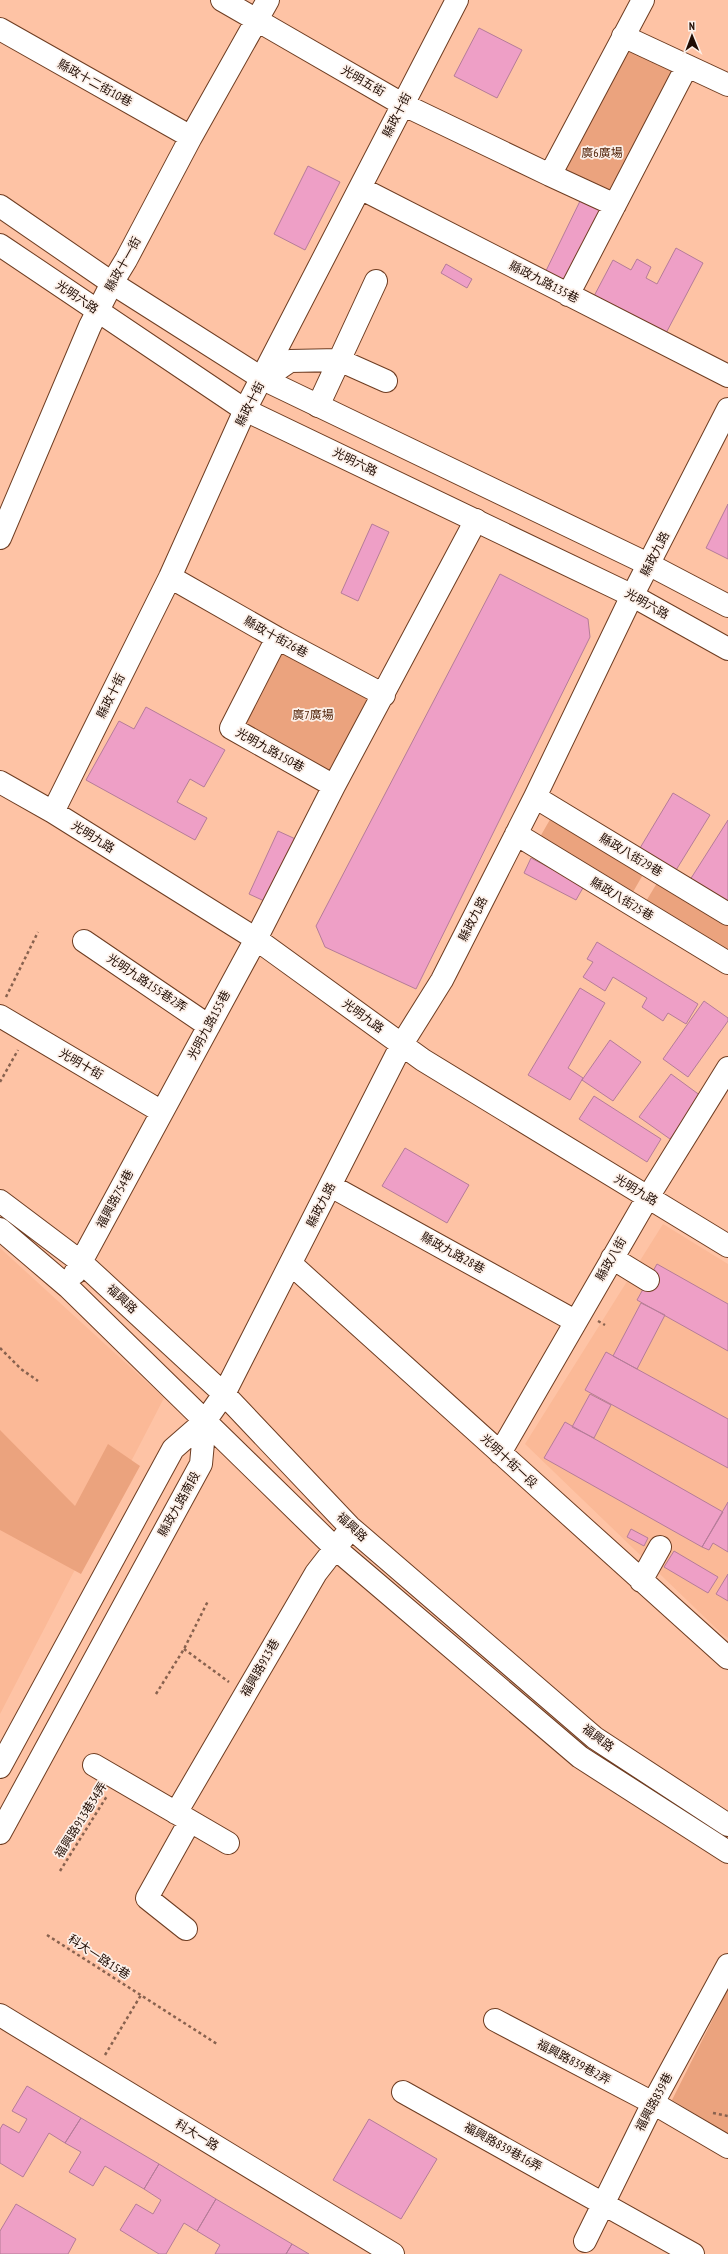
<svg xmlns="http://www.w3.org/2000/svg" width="728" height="2254" viewBox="0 0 728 2254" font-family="'PT Sans Narrow','Noto Sans TC',sans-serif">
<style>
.built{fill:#fbb997}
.green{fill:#eba37e}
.building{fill:#ee9fc6;stroke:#b57c98}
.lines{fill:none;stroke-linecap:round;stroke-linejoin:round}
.minor-casing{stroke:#6e3d22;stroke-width:24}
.major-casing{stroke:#6e3d22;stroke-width:24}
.path{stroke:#88624f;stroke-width:2.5;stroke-dasharray:3 3;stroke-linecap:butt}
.minor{stroke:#fff;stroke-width:22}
.major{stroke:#fff;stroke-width:22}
.labels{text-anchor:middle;stroke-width:3.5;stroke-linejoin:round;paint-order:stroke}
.street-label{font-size:12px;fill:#200c03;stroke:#fcf0e9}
.park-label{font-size:12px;fill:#4b1c00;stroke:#fcf0e9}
</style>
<rect width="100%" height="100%" fill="#fec3a5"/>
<path class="built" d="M663,1224L728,1264V1638L720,1632L525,1444Z
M0,1248L164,1398L0,1714Z"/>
<path class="green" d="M623,36L687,66L615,205L550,175Z
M277,638L384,695L334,786L231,728Z
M552,816L645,871L633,892L540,837Z
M660,878L728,919V953L645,903Z
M0,1430L75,1506L108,1444L140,1466L81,1574L0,1530Z
M728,1989V2134L672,2100Z"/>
<path class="building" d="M479,28L522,50L497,98L454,76Z
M308,166L340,182L305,250L274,234Z
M583,195L610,208L567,293L542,279Z
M676,248L703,263L665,335L593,298L613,260L631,270L637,259L651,267L646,278L657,284Z
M446,264L472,279L467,288L441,273Z
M728,504V559L706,548Z
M372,524L389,532L358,601L341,593Z
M500,574L588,619L590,637L416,989L325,947L316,926Z
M146,707L225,750L204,787L190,779L177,802L207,818L195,840L86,780L119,721L134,729Z
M673,793L710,815L673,875L637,853Z
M728,820V908L688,883Z
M278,831L302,842L273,905L249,894Z
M531,858L584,886L576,900L524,873Z
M597,942L698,1004L686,1024L668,1013L663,1021L642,1007L647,998L613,977L605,991L583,977L593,962L587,959Z
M580,988L605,1003L568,1068L583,1078L570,1100L528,1075Z
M704,1001L728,1018V1021L688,1077L663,1059Z
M610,1040L641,1062L613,1101L582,1080Z
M671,1074L701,1096L670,1139L639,1117Z
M594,1096L661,1139L647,1162L579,1119Z
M405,1148L469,1185L447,1223L382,1186Z
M657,1264L728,1304V1351L637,1300Z
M641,1303L665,1315L637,1369L613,1356Z
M606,1352L728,1419V1468L585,1390Z
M590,1394L611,1405L594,1438L572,1427Z
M565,1422L723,1512L702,1547L544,1458Z
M728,1502V1552L713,1543L709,1550L702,1547Z
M631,1529L648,1538L644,1546L627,1537Z
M674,1551L718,1577L708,1593L664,1567Z
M728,1574V1601L716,1594Z
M27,2086L81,2118L65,2143L49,2133L23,2177L0,2163V2129L3,2124L19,2133L27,2119L12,2111Z
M81,2118L159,2164L144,2189L105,2166L93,2186L69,2172L81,2152L65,2143Z
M369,2119L437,2159L401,2219L333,2180Z
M159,2164L216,2199L197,2231L184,2223L166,2254H159L120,2230L136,2204L153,2214L161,2200L144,2189Z
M216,2199L292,2244L286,2254H215L220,2245L197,2231Z
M16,2204L76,2239L68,2254H0V2231Z
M292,2244L309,2254H286Z"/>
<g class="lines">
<g class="minor-casing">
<path id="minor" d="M222,0L402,104L550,175L643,0
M0,29L191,137
M623,36L728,85
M550,175L615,205
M360,188L728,376
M568,295L687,66
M264,379L290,361L339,360L386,381
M318,406L376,281
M0,538L90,326L112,283L126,260L191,137L268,0
M170,577L277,638L384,695
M277,638L231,728L334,786
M0,782L53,812L256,939L423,1060L728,1246
M535,797L728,914
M53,812L170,577L245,410L457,0
M516,834L728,963
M84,941L209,1026
M0,1016L162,1112
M331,1186L575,1321
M0,1201L81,1262L224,1394L350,1527L595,1738L728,1825
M0,1229L68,1287L336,1549L580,1757L728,1852
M612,1258L648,1280
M291,1264L728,1658
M75,1273L256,939L334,786L476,520
M500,1453L648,1197L728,1068
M641,1581L660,1547
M94,1765L228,1843
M0,1767L173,1449L205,1421L224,1394L402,1044L442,980L535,797L627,606L728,409
M176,1813L316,1573L344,1537
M0,1833L201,1464L205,1421
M186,1929L147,1898L190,1821
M0,2015L393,2254
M495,2020L653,2103L728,2147
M403,2092L693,2254
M585,2241L653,2103L728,1965"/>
</g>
<g class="major-casing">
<path id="major" d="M0,206L112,283L263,379L650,565L728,606
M0,245L245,410L633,596L728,649"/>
</g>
<path class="path" d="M6,997L38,932
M0,1082L18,1050
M598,1321L605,1325
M0,1348L21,1369L38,1381
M184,1649L229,1682
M156,1694L184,1649L208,1601
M60,1871L107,1796
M47,1935L217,2044
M105,2055L141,1995
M713,2113L728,2116"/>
<use href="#minor" class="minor"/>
<use href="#major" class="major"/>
</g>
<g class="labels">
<g class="street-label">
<text transform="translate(363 81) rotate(30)" y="4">光明五街</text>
<text transform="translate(95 83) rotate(29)" y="4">縣政十二街10巷</text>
<text transform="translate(397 115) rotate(-63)" y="4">縣政十街</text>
<text transform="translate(123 264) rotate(-61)" y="4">縣政十一街</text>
<text transform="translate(544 282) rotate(27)" y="4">縣政九路135巷</text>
<text transform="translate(77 297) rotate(34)" y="4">光明六路</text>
<text transform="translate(250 404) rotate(-63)" y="4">縣政十街</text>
<text transform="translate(355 462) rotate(26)" y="4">光明六路</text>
<text transform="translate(655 554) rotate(-63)" y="4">縣政九路</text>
<text transform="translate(647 604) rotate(29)" y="4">光明六路</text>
<text transform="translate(276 637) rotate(29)" y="4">縣政十街26巷</text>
<text transform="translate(111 696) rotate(-64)" y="4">縣政十街</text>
<text transform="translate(270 750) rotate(29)" y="4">光明九路150巷</text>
<text transform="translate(93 837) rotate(32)" y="4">光明九路</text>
<text transform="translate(631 855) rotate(31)" y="4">縣政八街29巷</text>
<text transform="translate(622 899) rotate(31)" y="4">縣政八街25巷</text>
<text transform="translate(473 919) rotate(-63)" y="4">縣政九路</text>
<text transform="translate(147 983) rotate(34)" y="4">光明九路155巷2弄</text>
<text transform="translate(363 1016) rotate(36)" y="4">光明九路</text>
<text transform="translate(209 1025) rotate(-62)" y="4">光明九路155巷</text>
<text transform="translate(81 1064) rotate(30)" y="4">光明十街</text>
<text transform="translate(636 1190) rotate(31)" y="4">光明九路</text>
<text transform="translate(115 1199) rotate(-62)" y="4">福興路754巷</text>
<text transform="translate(321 1205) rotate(-63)" y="4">縣政九路</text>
<text transform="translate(453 1253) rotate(29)" y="4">縣政九路28巷</text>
<text transform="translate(611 1259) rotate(-60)" y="4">縣政八街</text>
<text transform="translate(122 1299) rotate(43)" y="4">福興路</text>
<text transform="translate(509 1461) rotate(43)" y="4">光明十街一段</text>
<text transform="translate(179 1504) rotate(-61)" y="4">縣政九路南段</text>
<text transform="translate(352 1527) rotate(43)" y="4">福興路</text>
<text transform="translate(260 1668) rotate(-60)" y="4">福興路913巷</text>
<text transform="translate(598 1738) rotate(37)" y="4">福興路</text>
<text transform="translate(81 1820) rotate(-58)" y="4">福興路913巷34弄</text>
<text transform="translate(99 1957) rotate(33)" y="4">科大一路15巷</text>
<text transform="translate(574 2062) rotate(28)" y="4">福興路839巷2弄</text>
<text transform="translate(654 2102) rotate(-62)" y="4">福興路839巷</text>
<text transform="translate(197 2135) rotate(31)" y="4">科大一路</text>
<text transform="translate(503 2147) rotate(29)" y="4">福興路839巷16弄</text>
</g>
<g class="park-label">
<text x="602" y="157">廣6廣場</text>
<text x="313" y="719">廣7廣場</text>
</g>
</g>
<g transform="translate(692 36) rotate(359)" stroke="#fcf0e9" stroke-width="3" paint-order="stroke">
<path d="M0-3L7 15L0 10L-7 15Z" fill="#200c03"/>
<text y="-6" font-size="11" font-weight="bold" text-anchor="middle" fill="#200c03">N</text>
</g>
</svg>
